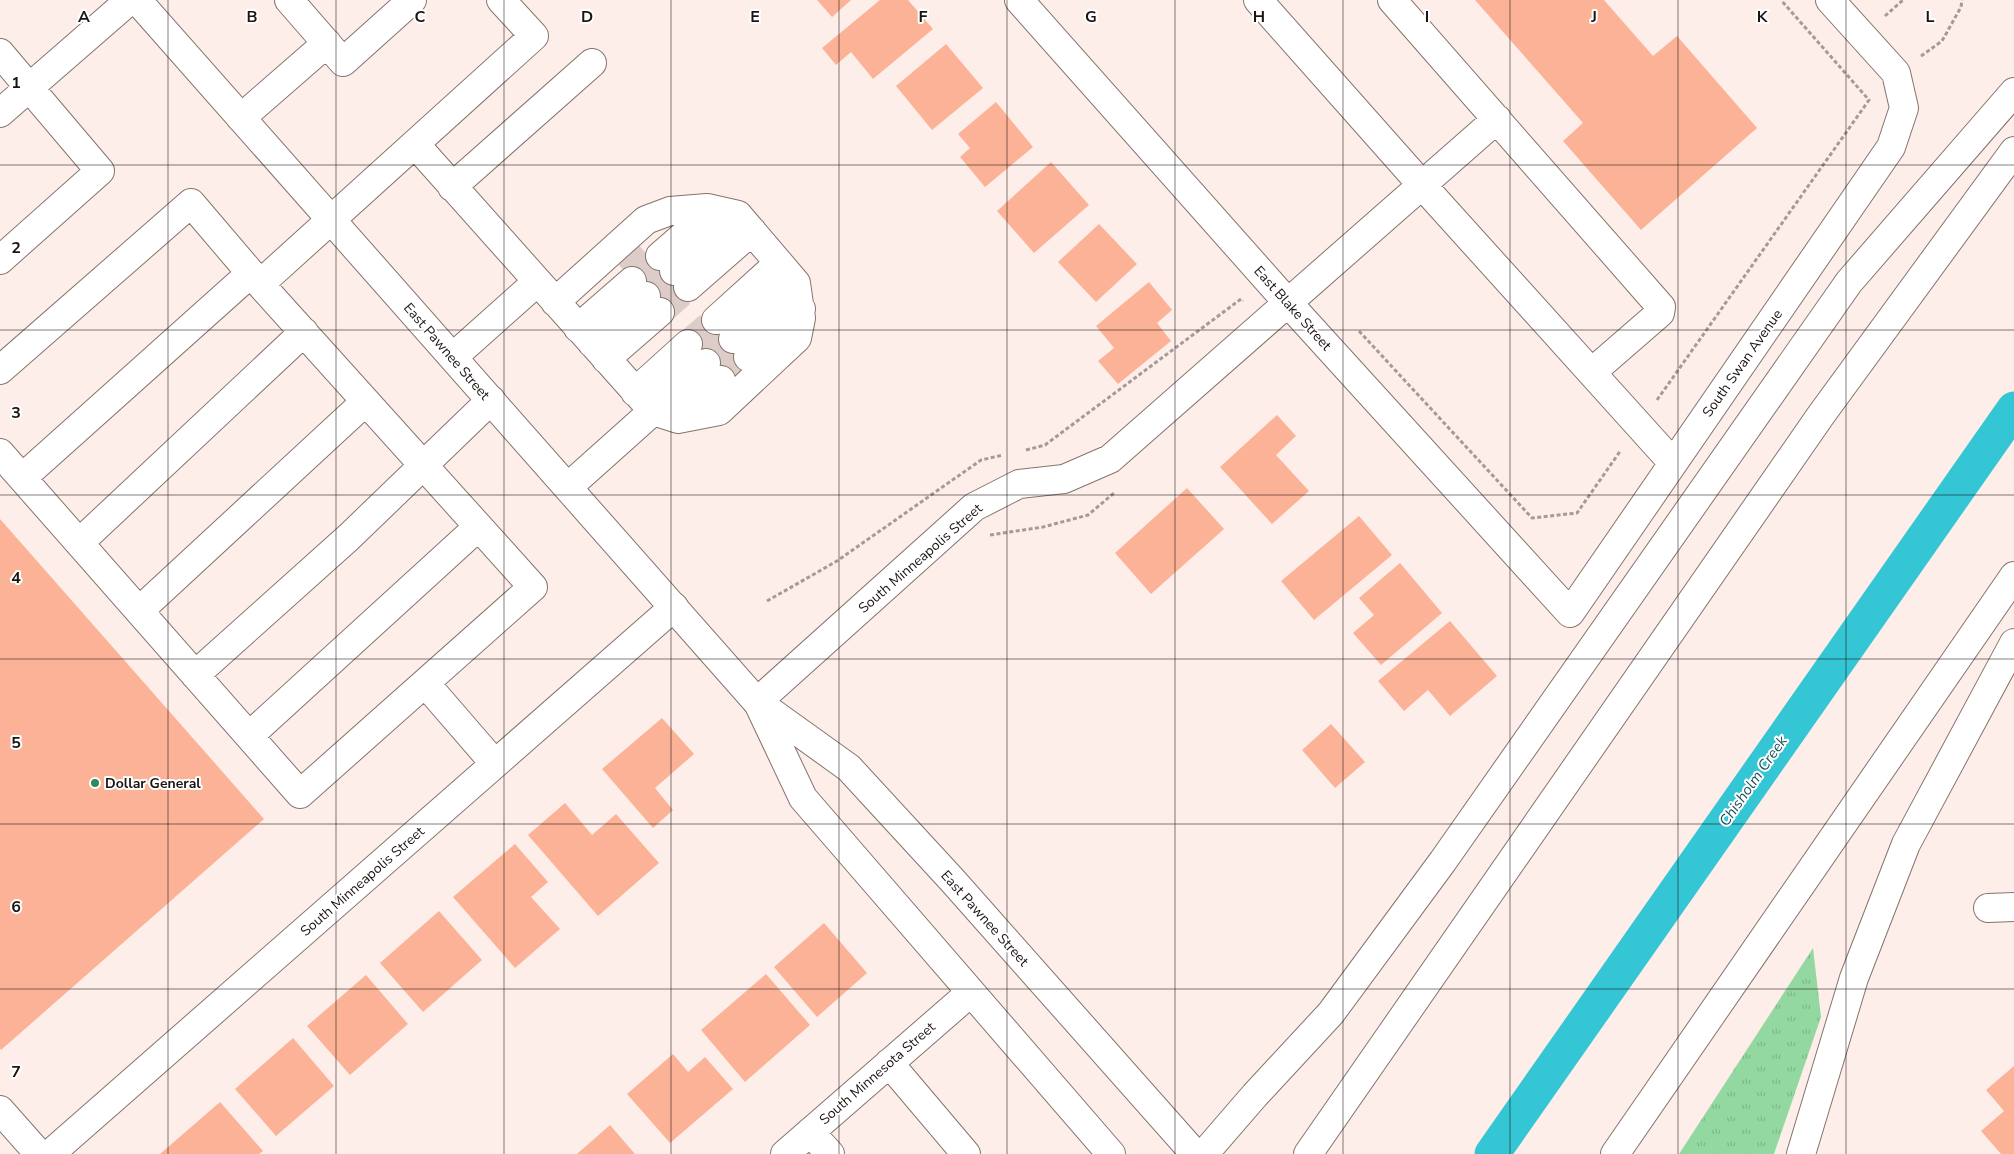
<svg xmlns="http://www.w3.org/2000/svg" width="2014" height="1154" viewBox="0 0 2014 1154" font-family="'Nunito Sans',sans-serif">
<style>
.grass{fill:url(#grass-tufts)}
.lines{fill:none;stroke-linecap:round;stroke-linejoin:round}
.canal{stroke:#34c6d5;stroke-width:35}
.building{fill:#fcb296}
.minor-tunnel{stroke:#dccdc9;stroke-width:28;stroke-dasharray:28 14;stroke-linecap:butt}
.minor-casing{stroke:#85746e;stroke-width:30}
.major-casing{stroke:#85746e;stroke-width:30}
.highway-casing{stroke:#85746e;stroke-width:30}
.path{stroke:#a79a96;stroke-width:3;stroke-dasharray:4 2.5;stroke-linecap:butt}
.minor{stroke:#fff;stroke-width:28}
.major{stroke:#fff;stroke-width:28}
.highway{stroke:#fff;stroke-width:28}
.grid{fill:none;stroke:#1b1412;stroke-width:1;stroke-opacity:0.55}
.poi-dot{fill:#30885d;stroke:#fff;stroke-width:2}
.labels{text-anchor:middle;stroke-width:4;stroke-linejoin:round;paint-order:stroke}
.street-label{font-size:14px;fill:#1b1412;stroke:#fff}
.poi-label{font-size:14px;font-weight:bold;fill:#1b1412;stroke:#fff;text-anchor:start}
.water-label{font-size:15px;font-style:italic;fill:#19545a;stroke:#fff}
.grid-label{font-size:16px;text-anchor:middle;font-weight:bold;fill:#1b1412;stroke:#fff;stroke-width:4;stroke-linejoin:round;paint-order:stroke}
</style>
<defs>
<pattern id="grass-tufts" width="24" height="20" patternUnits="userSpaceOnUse" patternTransform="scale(1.25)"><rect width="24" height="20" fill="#93d8a0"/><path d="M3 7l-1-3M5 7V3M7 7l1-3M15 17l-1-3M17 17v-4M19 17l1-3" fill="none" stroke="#7eb889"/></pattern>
</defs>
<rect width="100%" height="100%" fill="#feeee9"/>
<path class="grass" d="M1813,948L1821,1017L1774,1154H1679Z"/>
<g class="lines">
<path class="canal" d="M1492,1154L2014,409"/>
</g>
<path class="building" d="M817,0H851L832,17Z
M880,0H908L933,29L873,79L851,52L836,65L822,48Z
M1475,0H1604L1653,56L1677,36L1757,128L1641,230L1563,141L1583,123Z
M946,44L983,88L932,130L896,86Z
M996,102L1033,147L985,187L960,157L970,148L958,134Z
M1051,162L1089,205L1034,253L997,211Z
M1099,224L1137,264L1096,302L1058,262Z
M1149,282L1172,310L1157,323L1171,341L1118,384L1098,361L1114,348L1096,326Z
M1277,415L1296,436L1276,455L1309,491L1272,524L1220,467Z
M1187,488L1224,529L1151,594L1115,553Z
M1359,516L1392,555L1314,620L1281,581Z
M0,519L264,819L1,1050L0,1048Z
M1400,563L1442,613L1381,665L1353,633L1374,615L1359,598Z
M1450,621L1497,676L1450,716L1428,690L1404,711L1378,681Z
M662,718L694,754L655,788L673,810L653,828L602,769Z
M1331,724L1365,762L1335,788L1302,750Z
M565,803L592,835L616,814L659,863L598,916L528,835Z
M515,844L548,882L531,897L560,929L515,968L453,897Z
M439,911L482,960L423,1012L380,963Z
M824,923L867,973L817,1017L774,967Z
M766,974L810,1025L745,1082L701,1030Z
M366,975L408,1024L350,1075L307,1026Z
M293,1038L334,1086L276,1136L235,1089Z
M673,1054L688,1072L705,1057L733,1089L670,1143L627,1094Z
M2014,1066V1154H2001L1981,1131L2004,1111L1986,1090Z
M220,1102L263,1151L259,1154H160Z
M610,1125L635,1154H577Z"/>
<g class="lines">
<path class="minor-tunnel" d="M619,265L647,240
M632,281L660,256
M646,296L674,271
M660,312L688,287
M688,344L716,320
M706,363L733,339
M721,380L748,357"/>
<g class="minor-casing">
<path id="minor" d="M289,0L343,62L412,0
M1019,0L1289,304L1570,613L1891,147L1904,108L1896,73L1830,0
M1258,0L1422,185L1673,463
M1392,0L1661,307L1660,313L1592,372
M0,53L100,171L0,260
M0,113L130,0
M241,118L327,43
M415,144L653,411L568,487
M452,187L592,63
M660,256L713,210
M674,271L738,215
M260,284L534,36L501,0
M688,287L752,231
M555,302L646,220L670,211L707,208L738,215L796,283L801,318L797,338L719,411L678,419L653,411
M716,320L779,263
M578,328L632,281
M733,339L796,283
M592,343L646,296
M453,357L537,282
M748,357L801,309
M606,359L660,312
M0,370L191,203L260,284L533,587L300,794L0,453
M635,392L688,344
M653,411L706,363
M679,418L721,380
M22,478L251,273
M79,543L304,332
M139,611L365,402
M195,675L349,537L491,400
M425,683L495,764
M757,702L974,507L1019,484L1064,479L1110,459L1497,119
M249,736L478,527
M1988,908L2014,907
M889,1063L966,1154
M0,1110L39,1154
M810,1132L830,1154
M50,1154L674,607
M785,1154L970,993"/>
</g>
<g class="major-casing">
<path id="major" d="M137,0L757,702L849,768L953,881L1195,1154
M759,705L803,798L1111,1154"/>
</g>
<g class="highway-casing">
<path id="highway" d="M1204,1154L1255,1095L1331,1013L1443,861L1849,282L2014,92
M1308,1154L1821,415L2014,151
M1615,1154L2014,576
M1801,1154L1854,978L1906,844L2014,643"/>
</g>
<path class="path" d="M1885,16L1903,0
M1921,56L1942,41L1961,7L1962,0
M1359,331L1532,518L1577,513L1621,450
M1657,400L1869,100L1781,0
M1026,450L1045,445L1241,299L1243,301
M990,535L1043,527L1088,515L1114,493
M767,601L837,561L981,460L1003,455"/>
<use href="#minor" class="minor"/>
<use href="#major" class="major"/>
<use href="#highway" class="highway"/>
</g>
<path class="grid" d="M168,0V1154M336,0V1154M504,0V1154M671,0V1154M839,0V1154M1007,0V1154M1175,0V1154M1343,0V1154M1510,0V1154M1678,0V1154M1846,0V1154M0,165H2014M0,330H2014M0,495H2014M0,659H2014M0,824H2014M0,989H2014"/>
<circle class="poi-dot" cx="95" cy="783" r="5"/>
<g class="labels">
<g class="street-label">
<text transform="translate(1293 308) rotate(48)" y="5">East Blake Street</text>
<text transform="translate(447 351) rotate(49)" y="5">East Pawnee Street</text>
<text transform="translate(1742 363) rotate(-55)" y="5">South Swan Avenue</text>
<text transform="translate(920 558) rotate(-41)" y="5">South Minneapolis Street</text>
<text transform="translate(362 881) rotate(-41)" y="5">South Minneapolis Street</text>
<text transform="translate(985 918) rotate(48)" y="5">East Pawnee Street</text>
<text transform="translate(877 1073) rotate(-41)" y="5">South Minnesota Street</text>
</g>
<g class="poi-label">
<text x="105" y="788">Dollar General</text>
</g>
<g class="water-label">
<text transform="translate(1753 781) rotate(-55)" y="5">Chisholm Creek</text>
</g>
</g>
<g class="grid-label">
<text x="84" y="22">A</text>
<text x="252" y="22">B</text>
<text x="420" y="22">C</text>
<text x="587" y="22">D</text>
<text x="755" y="22">E</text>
<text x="923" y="22">F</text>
<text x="1091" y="22">G</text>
<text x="1259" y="22">H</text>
<text x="1427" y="22">I</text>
<text x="1594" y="22">J</text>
<text x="1762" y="22">K</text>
<text x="1930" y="22">L</text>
<text x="16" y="88">1</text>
<text x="16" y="253">2</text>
<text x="16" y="418">3</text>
<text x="16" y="583">4</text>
<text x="16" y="748">5</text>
<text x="16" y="912">6</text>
<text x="16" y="1077">7</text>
</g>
</svg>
